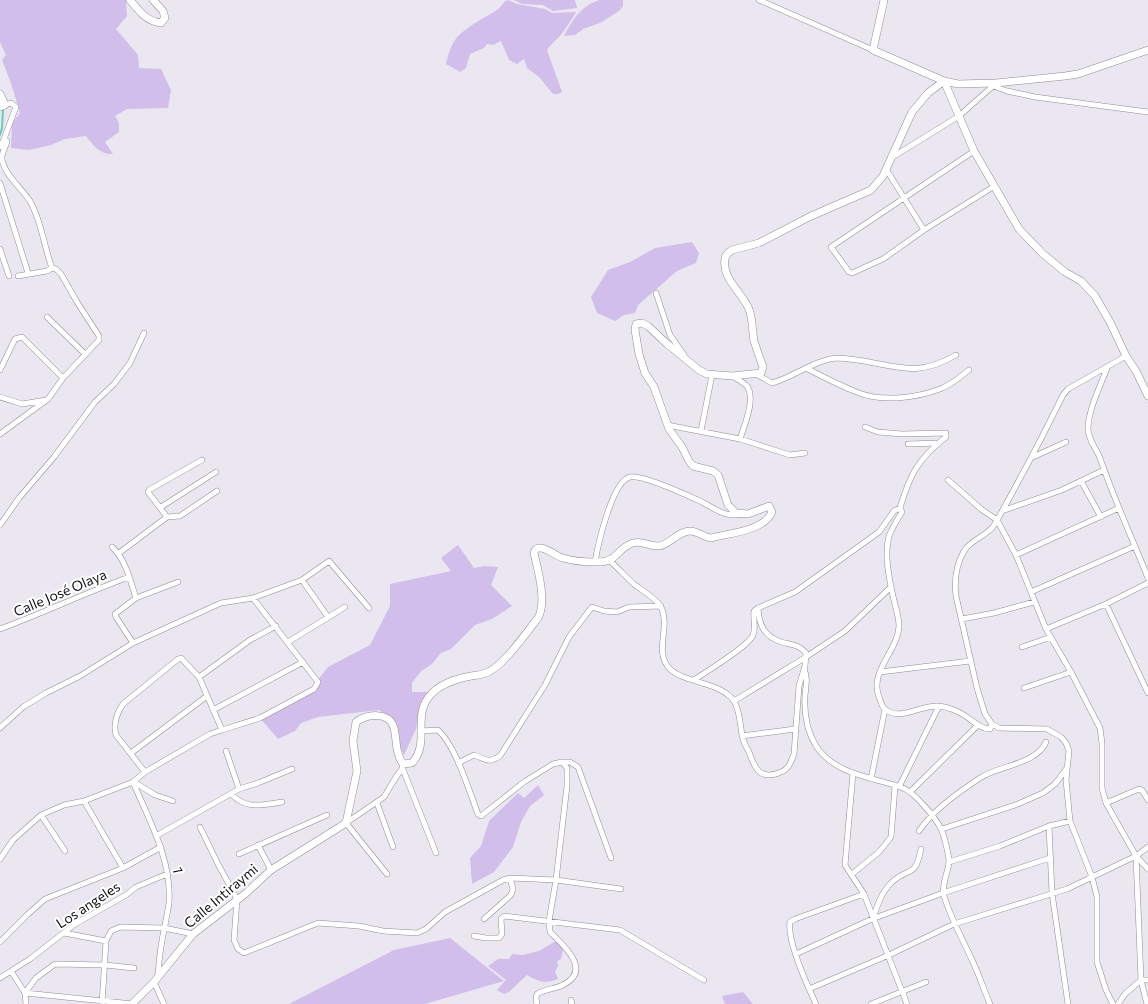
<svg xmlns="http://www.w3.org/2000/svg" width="1148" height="1004" viewBox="0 0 1148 1004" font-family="Commissioner,sans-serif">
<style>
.green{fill:#d1beeb}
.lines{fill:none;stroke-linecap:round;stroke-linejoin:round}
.stream{stroke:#61cfba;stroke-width:2}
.street-casing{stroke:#8f8c95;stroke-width:6}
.secondary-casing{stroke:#8f8c95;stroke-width:8}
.street{stroke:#fff;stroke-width:5}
.secondary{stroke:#fff;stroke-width:7}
.labels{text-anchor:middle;stroke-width:4;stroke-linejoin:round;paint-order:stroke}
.street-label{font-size:14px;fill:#141216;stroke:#fff}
</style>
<rect width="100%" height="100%" fill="#ebe7f1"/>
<path class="green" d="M0,0H126L127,16L116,29L138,55L139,68L161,69L171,90L168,108L127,109L115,116L119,123V132L105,142L113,154C100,155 93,145 86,136L65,139L51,145L29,150L11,148L12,123L20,113L11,83L2,60L6,55L0,42Z
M508,0L517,4L545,9L552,13L576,12C575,15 560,37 558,38C554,42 550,45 547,50L562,92L558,94H553L539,77L527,68L524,59L517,64L509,60L501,41L493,45L487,44L484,48L470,54L466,68L460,72L446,64C452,38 458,34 480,20C489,14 498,12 504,2Z
M514,0H575L577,8L553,11L543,5L522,4Z
M599,0H623V6L619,11L600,23L583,29L575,35L564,36C574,18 579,8 599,0Z
M692,242L699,253L696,263L677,271L638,305L635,313L624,315L615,321L597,313L591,297L608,270L630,262L655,248Z
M458,545L474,568L484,566L498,567L491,585L512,606L492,619L475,625L451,649L441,653L432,664L421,671L412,683V692H430L420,705L416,729L404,755L400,748L391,718L379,710L318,717L301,723L295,731L278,739L260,718L309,691L328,667L370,645L390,606V584L451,571L441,558Z
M538,785L544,795L530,806L521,822L513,847L494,872L472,884L470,858L481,846L489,821L518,793L524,798Z
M450,938L504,981L425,1004H289L394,950Z
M554,942H557L563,949L561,959L557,961L558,966L555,972L558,979C546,984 538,982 527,975L509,992L504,994L497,990L506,980L488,966L498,959H509L512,954L523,955L539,951Z
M743,992L753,1004H725L722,996Z"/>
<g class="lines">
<path class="stream" d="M0,135L2,128L3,110"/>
<g class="street-casing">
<path id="street" d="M759,0L873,50
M988,84L1007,91L1035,97L1148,112
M4,139L16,107L11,103L5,105
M0,147L4,139L7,141C6,147 1,153 2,159C4,174 22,189 30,201C42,222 44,247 52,268L56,269L61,274L77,302L99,336V340L63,378L48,399L0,434
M974,151L831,247L849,272L852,273L883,259L924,230L993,187
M891,158L959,116L993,86
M886,169L924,230
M0,183L28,273
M0,249L9,276
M18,276L47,271L52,268
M656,293L670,335L684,355
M47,317L85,354
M806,368C823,377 841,386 859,393C883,402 916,398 940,389C951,385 960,377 969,370
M1107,368C1100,387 1088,410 1088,430C1089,441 1096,448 1100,458C1114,499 1132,538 1148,578
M0,370L15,339L22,337L63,378
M756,374L772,383C794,377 814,360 837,358C846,358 855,360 864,361C902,368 920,376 956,355
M733,376C737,379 742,382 746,385C757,397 744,426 740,439
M0,397L22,404L46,400
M667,425L740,439L790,455L805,453
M865,427L878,432L902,434L946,433V437C918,459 910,474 900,508
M701,431L712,375
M908,444L938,443
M1033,457L1066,442
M948,480L981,509L997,520L1016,555L1046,629L1071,672L1100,728L1102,743V788L1106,803L1136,856L1148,869
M1081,481L1101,517
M161,507L216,472
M1002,511L1062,490L1104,470
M167,517L180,516L217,491
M0,525L19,498L54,457L95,402L114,384L130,363L144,333
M112,547C126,560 130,580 136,598L115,614L116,617L133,643
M119,553L167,517L148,492L149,490L202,460
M1016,555L1119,508
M610,561C619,569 626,577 635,585C642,590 658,600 661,607C671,627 653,652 670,669C684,683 721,682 734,701C740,711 740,724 742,735C743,741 746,747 749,752C755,769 760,781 781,772C789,769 791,762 794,754L799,686L805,666L806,653C799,644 791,645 781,642C764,636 759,625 758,608L795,592L879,532L894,511L900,508L902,512C897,520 892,528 889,536C884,554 889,578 893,596C895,606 899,616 899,626C898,651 869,671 879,697C881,701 881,705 884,708C899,723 921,704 939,706C947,707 956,710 964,715C972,720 980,729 990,729L992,724L985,714L977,688L956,596C954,580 956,565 964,551C971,539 988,536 995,524C1019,481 1042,438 1063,395L1068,389L1126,356
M595,562C598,545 612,481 630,477C642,474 689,496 702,502C715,509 726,518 741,514
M302,580L328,617
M1031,592L1135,546
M136,598L178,582
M1106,604L1148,693
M962,619L994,613L1034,602
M0,629C43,613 85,593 129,577
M1046,629L1106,604L1148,583
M288,642L345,607
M1022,647L1051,637
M804,669C808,678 806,686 805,695C804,713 806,730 816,746C835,775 873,777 903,788C914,792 936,818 941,829C944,835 949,855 949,862C948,873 941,885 944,896C951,919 963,940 973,962C979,975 984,990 990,1004
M880,672L970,661
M199,677L250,640L276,626
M694,680C707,671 748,647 753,635C756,628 753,619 754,611L758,608
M1024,688L1071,672
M734,701L806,657L845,631L891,587
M213,710L303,662
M992,724L999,728L1047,729L1061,737L1066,743L1069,751L1066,780L1070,821L1092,877L1097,897V962L1106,990L1113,1004
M0,728L23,707L46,693L80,676L133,643L221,603L253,598L302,580L329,561L369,608
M222,730L260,718L314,689L318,682L253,598
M420,731L438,730C456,746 469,791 478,814L481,816L524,782L553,764L562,762L567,768V786L556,880L549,921L550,932C563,945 593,970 563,985C555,989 545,989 537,994L536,998L537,1004
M742,736L795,729
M226,751L239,789
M131,753L207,696
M562,762H570L578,767L611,858
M458,763L474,755C487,759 487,764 500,756L545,685L569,637L592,607L604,611L617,612L629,607L661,606
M402,767L436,853
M853,773L845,865L864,894L907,1004
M871,779L885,709
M133,782C149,820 172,860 169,903C168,911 166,918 165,926C161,942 159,959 158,976
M134,782L155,795L173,801
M899,787L939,706
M910,792L978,725
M231,794C247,810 261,805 282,802
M84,801L123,868
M377,803L393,847
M1106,803L1139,789L1142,790L1148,800
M41,815L65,851
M1049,826L1052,893L1068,1004
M200,827L218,864L237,899L234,940L238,949L244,953L318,923L359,926L383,931L417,933L426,929L445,912L503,880L510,878
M942,829L1018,804L1043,793L1055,784L1067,768
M919,831C932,811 960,791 980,778C998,766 1037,764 1046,742
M156,836L239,789L258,783L292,769
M258,845L271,870
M239,854L327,815
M1136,856L1141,980L1147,1004
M0,859L13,840L41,815L64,805L84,801L133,782L145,772L210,734L222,730L199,677L181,658L178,659L123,704C117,712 113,725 116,735L145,772
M949,862L1000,846L1049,826L1070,821
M387,874L346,823L384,797L396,777L402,769
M852,874L879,852L891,837L895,786
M484,919L511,895L513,889L510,878L556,880L621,889
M873,919C877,906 881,893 891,883C908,866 915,880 921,849
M64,933L106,941
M474,936L486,938H499L502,934L501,919L504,916L620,930L704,980
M0,942L27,915L45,899L123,868L161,847
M796,954L872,919L943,893L1050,858
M11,971L25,993L133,1004
M0,978L30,959L75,924L126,895L136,887L167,874
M154,982L164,1004
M809,989L889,955L954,924L1067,889L1136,856L1148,847
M571,1000L572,1004
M26,1004L25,993L36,978L55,964L105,965L134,968
M102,1004L106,941L111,931L120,927L164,928L193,934
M816,1004C807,985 787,941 790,922L795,919L864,894
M871,1004L926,982
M1118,1004L1125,994L1141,980H1148"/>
</g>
<g class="secondary-casing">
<path id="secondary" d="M130,0C139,11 146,21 161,23L165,18L163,11L153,0
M884,0L873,50L944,81L958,84L996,83L1065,76L1078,74L1148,50
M944,81L974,151L1019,229L1043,254L1065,272L1081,281L1095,296L1110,322L1126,356L1136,371L1148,396
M0,94L5,105L0,107
M132,1004L154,982L193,934L245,894L271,870L346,823L357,771L353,741L356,722C367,714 389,711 394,728C397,740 395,753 403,764L412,763C430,743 413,719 428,698C438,684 455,679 471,676C477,675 484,675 490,671C506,662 526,633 538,618C547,602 538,570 534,553C535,550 535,549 539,548C547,547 555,556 563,558C573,561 584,562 594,562C619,563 615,549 633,543C642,540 650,547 659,546C671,544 678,531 690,531C697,531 704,537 711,538C729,533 764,531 772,512L769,506L748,514L736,513L728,505L718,475L713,471L693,466L689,461L682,447L669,429L654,387L645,373L639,354L635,330L636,324L642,323L648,326L666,343L699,370L707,374L732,376L761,373L763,367C760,359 757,350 754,341C752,330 753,317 748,307C740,290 719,276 726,255L732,250L759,243L809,217L871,190L883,176L912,112L928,93L944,81"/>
</g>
<use href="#street" class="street"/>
<use href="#secondary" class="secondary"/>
</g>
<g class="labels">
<g class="street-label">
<text transform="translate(60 593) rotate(-23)" y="5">Calle José Olaya</text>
<text transform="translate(178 870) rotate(80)" y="5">1</text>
<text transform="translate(221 896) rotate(-40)" y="5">Calle Intiraymi</text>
<text transform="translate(88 905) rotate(-33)" y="5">Los angeles</text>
</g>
</g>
</svg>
